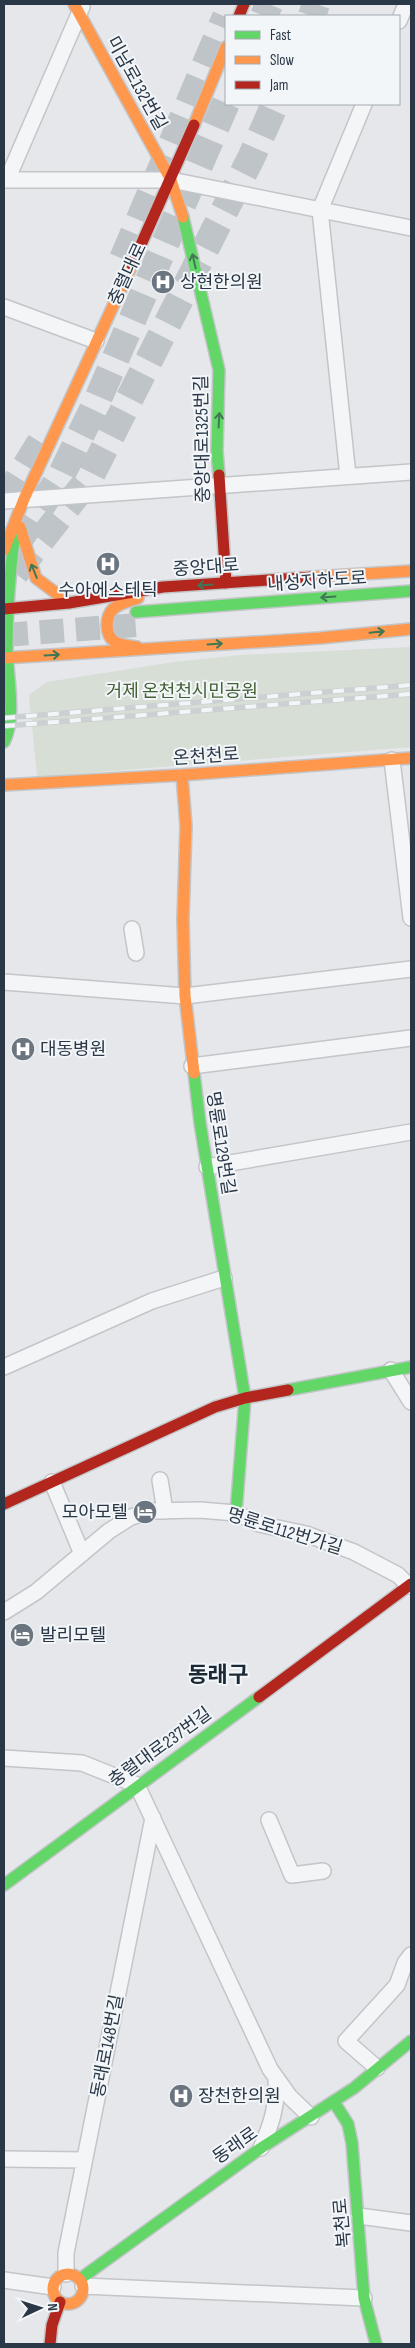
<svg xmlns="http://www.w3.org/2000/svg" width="415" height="2348" viewBox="0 0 415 2348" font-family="'Sofia Sans Condensed','Noto Sans KR',sans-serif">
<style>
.green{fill:#d7ded5}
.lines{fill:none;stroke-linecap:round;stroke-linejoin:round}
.primary-tunnel{stroke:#bfc4c9;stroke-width:24;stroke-dasharray:24 12;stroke-linecap:butt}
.highway-tunnel{stroke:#bfc4c9;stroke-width:28;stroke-dasharray:28 14;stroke-linecap:butt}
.street-casing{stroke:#c3c5c8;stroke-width:18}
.fast-casing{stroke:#c3c5c8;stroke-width:14}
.slow-casing{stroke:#c3c5c8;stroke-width:14}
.jam-casing{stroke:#c3c5c8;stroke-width:14}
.street{stroke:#f4f5f7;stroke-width:15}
.fast{stroke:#63d668;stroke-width:11}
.slow{stroke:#ff974d;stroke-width:11}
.jam{stroke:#b3261e;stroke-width:11}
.rail-casing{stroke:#cdd0d2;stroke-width:5.5}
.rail{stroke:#f3f6f9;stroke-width:4;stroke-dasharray:11;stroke-linecap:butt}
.oneway{stroke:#407754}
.labels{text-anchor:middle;stroke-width:4;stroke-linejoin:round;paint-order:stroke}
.street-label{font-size:18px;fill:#293746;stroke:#f3f6f9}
.poi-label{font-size:18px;fill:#293746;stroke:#f3f6f9;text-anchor:start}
.park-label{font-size:18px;fill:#446235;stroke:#f3f6f9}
.district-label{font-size:22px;font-weight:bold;fill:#1b2836;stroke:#f3f6f9}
</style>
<rect width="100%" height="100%" fill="#e5e7ea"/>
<path class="green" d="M411,647V747L37,777L29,695L47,682L174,662L241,655Z"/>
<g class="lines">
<path class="primary-tunnel" d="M4,635L137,625"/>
<path class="highway-tunnel" d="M264,16L269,4
M312,16L316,4
M123,259L226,17
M4,502L42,440
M17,543L61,476L98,399L226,103
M15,573L89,479L252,156L275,104"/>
<g class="street-casing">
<path id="street" d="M399,21L406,4
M4,180H171L411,228
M7,180L82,7
M4,307L96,341
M348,476L320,210L364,104
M4,501L411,472
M392,760L411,918
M132,929L136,953
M4,982L185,996L411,969
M192,1066L411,1038
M207,1167L411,1132
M4,1367L152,1301L224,1278
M391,1370L411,1402
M160,1480L165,1511
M52,1482L82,1554
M4,1612L36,1592L109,1531L131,1517L152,1511L200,1510L236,1513L259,1524L306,1534L354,1552L398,1575L409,1586
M4,1758L82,1763L137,1785L270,2069L290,2097L311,2117
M269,1820L292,1875L323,1871
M377,2068L346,2041L397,1985L405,1963L411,1955
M261,2148C271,2125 278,2105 276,2080
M4,2159L84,2160
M359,2216L411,2223
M66,2274V2253L153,1818
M4,2280L53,2287
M83,2286L364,2298"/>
</g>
<g class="fast-casing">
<path id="fast" d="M183,217L219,370L217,451L219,475
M136,612L411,591
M4,742C17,717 7,675 7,647C7,608 10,570 15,532
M194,1073L200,1123L245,1398L236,1513
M288,1390L411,1367
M4,1885L259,1697
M334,2102L348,2124L352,2143L364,2298L376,2344
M80,2279L261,2148L354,2088L411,2041"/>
</g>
<g class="slow-casing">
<path id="slow" d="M74,4L171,180L183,217
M194,125L226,47
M20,527L36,578L69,603
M4,550L24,499L132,265
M313,577L411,571
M137,647C130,646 120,645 114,641C105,635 105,617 113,609C119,603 130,601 138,598
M4,658L320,638L411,629
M182,775L186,826L183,919L185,996L194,1073
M4,785L182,775L411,758
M53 2289a15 15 0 1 1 30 0a15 15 0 1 1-30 0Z"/>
</g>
<g class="jam-casing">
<path id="jam" d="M239,16L244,4
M132,265L194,125
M219,475L226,583
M4,609L69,603L163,587L313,577
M4,1504L215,1407L245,1398L288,1390
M259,1697L411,1584
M50,2344L52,2325L60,2302"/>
</g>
<use href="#street" class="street"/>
<use href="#fast" class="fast"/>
<use href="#slow" class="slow"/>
<use href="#jam" class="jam"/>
<g class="rail-casing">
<path id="rail" d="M4,718L411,685
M4,726L411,694"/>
</g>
<use href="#rail" class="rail"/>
</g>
<defs><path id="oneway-shaft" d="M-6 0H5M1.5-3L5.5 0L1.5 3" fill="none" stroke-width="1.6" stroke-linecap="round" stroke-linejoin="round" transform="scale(1.25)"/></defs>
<g class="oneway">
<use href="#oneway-shaft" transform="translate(194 261) rotate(-103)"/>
<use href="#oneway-shaft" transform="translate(219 420) rotate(-87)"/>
<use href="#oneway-shaft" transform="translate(34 571) rotate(-112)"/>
<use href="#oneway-shaft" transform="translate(205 585) rotate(176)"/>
<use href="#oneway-shaft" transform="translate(328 597) rotate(176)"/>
<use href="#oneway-shaft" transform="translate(377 632) rotate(-6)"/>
<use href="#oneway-shaft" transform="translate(215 644) rotate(-4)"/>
<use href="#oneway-shaft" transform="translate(52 655) rotate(-3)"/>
</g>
<defs>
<g id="hospital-disc" transform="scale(1.25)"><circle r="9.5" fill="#6b757f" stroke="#f3f6f9"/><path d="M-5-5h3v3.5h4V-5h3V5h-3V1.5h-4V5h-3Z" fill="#fff"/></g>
<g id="hotel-disc" transform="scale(1.25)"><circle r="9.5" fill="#6b757f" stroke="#f3f6f9"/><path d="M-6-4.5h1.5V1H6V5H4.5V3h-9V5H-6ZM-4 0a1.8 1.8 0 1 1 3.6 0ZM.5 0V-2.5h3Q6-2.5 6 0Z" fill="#fff"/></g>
</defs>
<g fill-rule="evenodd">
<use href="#hospital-disc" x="163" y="282"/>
<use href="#hospital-disc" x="108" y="564"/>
<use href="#hospital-disc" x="23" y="1049"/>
<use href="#hotel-disc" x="145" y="1512"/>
<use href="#hotel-disc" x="22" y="1635"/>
<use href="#hospital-disc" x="181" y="2096"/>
</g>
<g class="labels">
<g class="street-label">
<text transform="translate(137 83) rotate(61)" y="6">미남로132번길</text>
<text transform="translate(127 274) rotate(-65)" y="6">충렬대로</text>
<text transform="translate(202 439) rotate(-91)" y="6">중앙대로1325번길</text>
<text transform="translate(206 567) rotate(-4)" y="6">중앙대로</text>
<text transform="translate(317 581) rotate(-4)" y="6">내성지하도로</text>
<text transform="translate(206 756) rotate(-4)" y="6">온천천로</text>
<text transform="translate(221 1143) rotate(81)" y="6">명륜로129번길</text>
<text transform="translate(285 1531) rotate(17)" y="6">명륜로112번가길</text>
<text transform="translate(160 1747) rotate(-36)" y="6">충렬대로237번길</text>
<text transform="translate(107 2046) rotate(-79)" y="6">동래로148번길</text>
<text transform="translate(235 2145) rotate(-35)" y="6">동래로</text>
<text transform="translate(342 2223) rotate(-95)" y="6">복천로</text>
</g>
<g class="poi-label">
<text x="180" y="288">상현한의원</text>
<text x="108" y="596" text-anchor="middle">수아에스테틱</text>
<text x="40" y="1055">대동병원</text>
<text x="128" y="1518" text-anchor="end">모아모텔</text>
<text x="40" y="1641">발리모텔</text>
<text x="198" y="2102">장천한의원</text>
</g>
<g class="park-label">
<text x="182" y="697">거제 온천천시민공원</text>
</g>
<g class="district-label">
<text x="218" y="1682">동래구</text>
</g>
</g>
<rect width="415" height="2348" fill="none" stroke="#293746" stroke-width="10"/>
<rect x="225" y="15" width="175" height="90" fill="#f3f6f9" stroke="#a2aab1"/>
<rect x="235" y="31" width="25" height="8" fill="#63d668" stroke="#a2aab1"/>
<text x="270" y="40" font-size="15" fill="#293746">Fast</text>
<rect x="235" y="56" width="25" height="8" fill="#ff974d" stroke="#a2aab1"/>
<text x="270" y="65" font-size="15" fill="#293746">Slow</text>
<rect x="235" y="81" width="25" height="8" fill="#b3261e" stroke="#a2aab1"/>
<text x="270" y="90" font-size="15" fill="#293746">Jam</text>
<g transform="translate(40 2308) rotate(86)" stroke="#f3f6f9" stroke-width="4" paint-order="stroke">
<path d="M0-4L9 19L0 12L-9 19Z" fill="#293746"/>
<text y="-8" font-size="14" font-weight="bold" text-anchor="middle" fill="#293746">N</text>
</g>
</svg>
